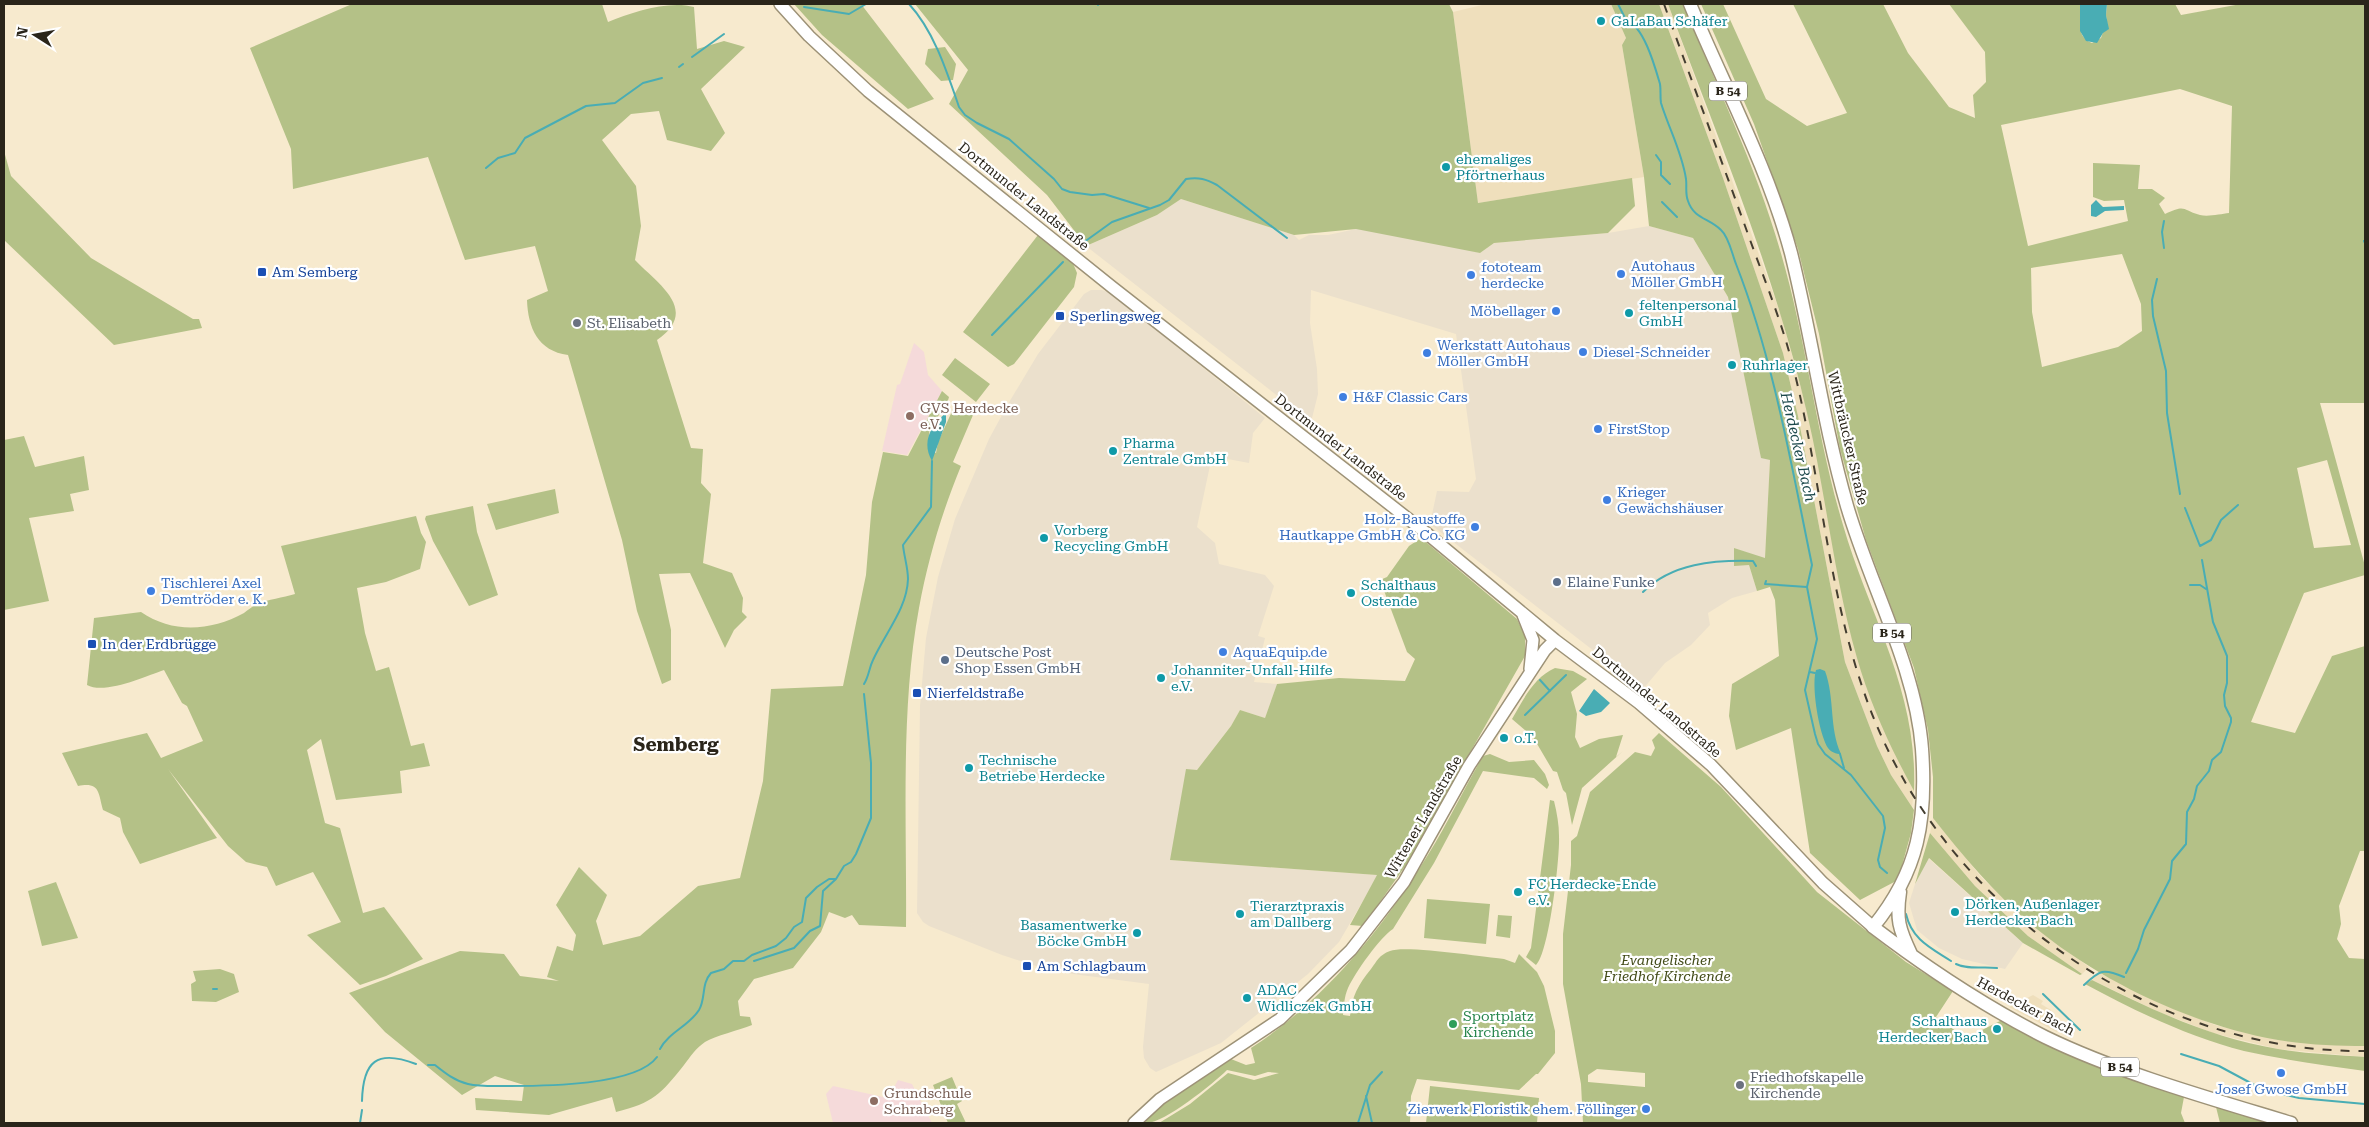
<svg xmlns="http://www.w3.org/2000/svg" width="2369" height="1127" viewBox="0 0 2369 1127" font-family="'Roboto Serif',serif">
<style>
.built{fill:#efdfbc}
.industrial{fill:#ebe0cc}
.education{fill:#f5dada}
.green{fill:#b4c187;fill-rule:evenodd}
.water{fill:#49adb4}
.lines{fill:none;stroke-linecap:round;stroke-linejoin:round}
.stream{stroke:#49adb4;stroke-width:2}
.secondary-casing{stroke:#9d9277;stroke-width:14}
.primary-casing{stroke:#9d9277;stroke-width:15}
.secondary{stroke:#fff;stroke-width:11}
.primary{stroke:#fff;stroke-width:12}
.rail{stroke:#443e31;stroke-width:2;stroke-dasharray:9 9;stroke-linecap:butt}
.culture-dot{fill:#0f9aa8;stroke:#fff;stroke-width:2}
.transit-dot{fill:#1a4fb4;stroke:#fff;stroke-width:2}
.shop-dot{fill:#3f7fe0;stroke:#fff;stroke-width:2}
.worship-dot{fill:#6b7280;stroke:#fff;stroke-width:2}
.education-dot{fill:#8d6e63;stroke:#fff;stroke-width:2}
.service-dot{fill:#5c6f8a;stroke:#fff;stroke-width:2}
.leisure-dot{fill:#2e9e5b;stroke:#fff;stroke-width:2}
.labels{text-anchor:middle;stroke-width:4.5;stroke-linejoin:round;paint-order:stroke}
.shield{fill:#fff;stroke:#6a665f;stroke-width:1}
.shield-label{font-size:12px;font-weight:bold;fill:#2a251a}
.culture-label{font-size:14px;fill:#0d838f;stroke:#fff;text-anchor:start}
.street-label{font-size:14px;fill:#2a251a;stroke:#fff}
.shop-label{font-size:14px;fill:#366cbe;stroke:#fff;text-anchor:start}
.transit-label{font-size:14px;fill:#164399;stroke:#fff;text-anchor:start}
.worship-label{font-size:14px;fill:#5b616d;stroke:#fff;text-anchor:start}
.education-label{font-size:14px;fill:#785e54;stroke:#fff;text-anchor:start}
.service-label{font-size:14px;fill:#4e5e75;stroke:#fff;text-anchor:start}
.park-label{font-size:14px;font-style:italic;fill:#424b18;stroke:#fff}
.leisure-label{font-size:14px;fill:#27864d;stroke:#fff;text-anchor:start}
.water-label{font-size:15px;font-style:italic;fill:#1c494c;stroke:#fff}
.district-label{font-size:19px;font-weight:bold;fill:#2a251a;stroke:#fff}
</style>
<rect width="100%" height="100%" fill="#f7eace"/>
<path class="built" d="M1486,4H1611L1626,38L1622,45L1644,177L1478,203L1453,12Z
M1659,4H1668L1781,315L1808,414L1878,716L1914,791L1912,807L1891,775L1877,746L1845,662L1798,416L1783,353L1723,178Z
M1933,818L1982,878L2033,926L2089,967L2082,974L2028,936L1975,886L1930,833Z
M2099,973L2138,991L2144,990L2163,1004L2215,1025L2279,1040L2365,1046V1057L2278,1049L2213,1033L2159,1012L2092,980Z
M2033,995L2043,1001L2041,1004L2051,1010L2049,1015L2052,1017L2054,1015L2060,1024L2057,1032L2009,1007Z"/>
<path class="industrial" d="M1181,199L1294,235L1299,240L1309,235H1328L1356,229L1391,230L1480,253L1494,243L1608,233L1649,226L1693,238L1728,297L1761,457L1770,460L1765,559L1734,548L1749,565L1757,591L1732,598L1708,613L1710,625L1691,645L1665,663L1643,689L1430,524L1437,491L1469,492L1476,479L1456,334L1311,290L1310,323L1317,369L1318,394L1311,422L1086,246L1157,215Z
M1091,290H1102L1111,293L1265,418L1253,433L1249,463L1212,456L1197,527L1215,543L1219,564L1265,575L1274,586L1258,636L1265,638L1254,682L1277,684L1265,718L1240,710L1231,726L1197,770L1170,860L1378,875L1339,942L1308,974L1221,1043L1156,1072L1150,1068L1144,1058L1143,1047L1149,984L1073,974L1036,966L1002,955L929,926L923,922L917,913L920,706L926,638L938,577L955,519L989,439L1008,404L1038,354L1084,294Z
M1928,858L2023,943L2005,969L1962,959L1939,948L1917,930L1909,903L1915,884Z"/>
<path class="education" d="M914,343L924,352L928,375L942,391L907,455L882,451L897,385L900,384Z
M898,1080L912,1084L932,1123H833L826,1094L833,1086L888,1098Z"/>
<path class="green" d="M352,4H602L608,22C632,12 669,0 694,7L697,49L724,41L745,47L701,89L725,133L711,151L667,140L659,111L631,114L602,140L636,186L641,226L635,260C659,285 700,310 657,340L691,448L703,449L701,483L711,494L703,563L732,573L743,598L742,612L747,617L734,630L725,648L690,573L659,574L671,630V680L662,684L637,611L622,540L568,355C538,351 528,328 527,300L548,291L535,246L465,260L428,157L293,189L291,149L250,48Z
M794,4H861L934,99L908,109L822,35Z
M915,4H1449L1453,12L1478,203L1632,178L1635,206L1608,233L1494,243L1480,253L1356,229L1294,235L1181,199L1157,215L1086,246L1047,195L949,104L968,70Z
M1611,4H1659L1723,178L1783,353L1798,416L1845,662L1877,746L1891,775L1914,810L1911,833L1898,880L1860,900L1810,853L1791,728L1736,750L1729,716L1732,684L1779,656L1775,600L1770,587L1757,591L1749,565L1734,566V548L1765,558L1770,460L1761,458L1728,297L1693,238L1649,226L1644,177L1622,45L1626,38Z
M1668,4H1683C1716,85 1756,166 1780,250C1807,341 1816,435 1843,525C1870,618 1918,690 1914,791C1891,749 1870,704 1857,658C1834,578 1826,494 1807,413C1775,273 1718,139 1668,4Z
M1701,4H1723L1766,99L1807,126L1847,113L1793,4H1883L1908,53L1949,107L1975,118L1973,95L1986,82L1985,52L1949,4H2080C2084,19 2073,35 2092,43L2101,38L2103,32L2108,29L2106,15L2107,4H2175L2181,15L2241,4H2365V403H2320L2365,566V575L2304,593L2251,722L2295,733L2332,656L2365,646V851H2360L2339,906L2341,924L2337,939L2349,958L2365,959V1046C2337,1046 2306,1045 2278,1040C2192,1025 2101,982 2033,926C1995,894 1963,856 1933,818V777L1928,730L1914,668L1866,540L1840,449L1819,334L1798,249L1754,124ZM2180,89L2232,106L2229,213C2221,214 2208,217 2200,215C2181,210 2187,204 2165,214L2159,204L2165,198L2152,189H2138L2140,165L2093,163V197L2104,201L2124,200L2128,221L2028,246L2001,125ZM2122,254L2141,304L2142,331L2118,347L2042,367L2032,312L2031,268ZM2327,460L2351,545L2314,548L2297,468Z
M945,47L956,64L953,80L941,81L925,64L928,49Z
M4,151L11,176L91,258L193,319H199L202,328L114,345L4,240Z
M1038,235L1072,261L1077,273L1074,287L1014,364L1008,367L963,332Z
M955,358L990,384L976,402L942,375Z
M942,391L949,397C946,411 930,421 929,435C928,439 931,446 932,451L936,453L938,442L954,407L973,415L953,462L961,466C942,512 928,559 919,608C900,710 907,824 906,927L859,925L852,915L845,918L829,912L821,932L793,968L754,979L738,1001L740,1016L750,1017L752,1025C739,1030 715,1036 705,1042C696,1048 690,1057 684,1065C661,1094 653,1103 616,1112L612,1097L549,1115L476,1110L475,1098L522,1101L524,1085L495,1076L462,1095L385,1032L349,993L460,951L504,954L520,976L559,981L547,977L557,946L573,951L576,935L556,905L579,867L607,895L596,921L603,945L640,936L698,886L740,878L763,781L771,689L843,686L866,575L872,502L883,452L908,456Z
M24,436L35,467L84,456L89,490L70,494L74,511L29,518L49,601L4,610V440Z
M555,489L559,513L496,530L487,504Z
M473,506L477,532L498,595L469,606L433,541L425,519L426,516Z
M416,516L421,533L426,542L420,569L386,582L357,588L365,633L376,671L389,667L411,746L424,743L430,766L400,771L402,793L336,800L321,739L307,750L325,823L340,828L363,913L384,907L423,959L386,976L360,985L307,935L341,922L313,872L276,886L267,867L246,862L228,846L168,769L217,838L140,864L123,832L120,818L103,810C98,792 100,782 78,786L62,753L147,733L161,758L203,741L187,706L182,703L164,670C146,676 105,695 87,685L94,618L141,612C173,634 211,631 244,613C248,610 252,607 257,604C268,599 283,598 295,594L281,546Z
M1421,538L1517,619L1525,636V656L1406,865L1363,926L1350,925L1377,875L1170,860L1186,769L1197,770L1231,726L1240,710L1265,718L1277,684L1339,678L1405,681L1415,659L1407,652L1380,580L1387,577L1409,546Z
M1555,668L1573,671L1587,679L1571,692L1577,714L1575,737L1580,748L1599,739L1623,735L1616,757L1623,751L1582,788L1572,825L1566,793L1563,790L1557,772L1553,771L1533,737L1512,719C1523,700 1534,677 1555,668Z
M1659,733L1721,787L1817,892L1906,962L1953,991L1936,1017L1966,1038L2002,1020L2184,1097L2181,1113L2185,1123H1583L1581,1084L1563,984V934L1571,865V841L1577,836L1590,792L1635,752L1651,756L1655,748L1652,740ZM1597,1069L1645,1073V1087L1588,1082V1075Z
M1490,754L1509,762L1534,760L1545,774L1549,785L1547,789L1534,778L1483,771L1434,863L1393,929C1380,937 1355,973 1348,988C1344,997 1344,1006 1343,1015L1350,1016C1352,996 1358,985 1371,969C1377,961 1379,955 1390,951C1405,945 1483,957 1504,959L1515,963L1519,954L1537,972L1544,986L1555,1031V1053L1538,1074H1536L1519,1090L1417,1079L1411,1096L1410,1123H1159L1190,1104L1228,1073L1254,1080L1279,1073L1268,1072L1255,1076L1227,1070C1213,1084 1164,1123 1147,1123L1145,1120L1170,1097L1231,1059L1246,1065L1255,1063L1251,1048C1320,1003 1375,938 1419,869C1443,833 1461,794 1483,756Z
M1550,800L1554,801C1557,813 1559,825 1559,836C1560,858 1549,953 1536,965L1526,957L1531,948Z
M1930,833L1975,886L2028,936L2082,974L2080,975L2023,943L1929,858L1915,884Z
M56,882L78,938L42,946L28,891Z
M1427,899L1490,904L1486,944L1424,938Z
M1498,915L1512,916L1510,938L1496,936Z
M220,969L234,974L239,992L216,1002L192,1001L191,984L196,981L193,971Z
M2092,980C2152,1010 2212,1038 2278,1049C2306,1054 2336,1055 2365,1057V1071C2325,1065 2284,1060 2244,1051C2189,1037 2135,1011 2085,984Z
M952,1077L962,1101L957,1104L966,1123H948L933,1085Z
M1430,1086L1539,1098L1537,1123H1426Z
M2216,1107L2267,1122L2268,1123H2220Z"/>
<path class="water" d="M2080,4H2107L2106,15L2109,29L2103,33L2097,43L2086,41L2080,31Z
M2096,200L2103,207L2124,206V210L2105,211L2096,217L2091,216V205Z
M946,413V422L932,461C921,442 931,425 946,413Z
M1820,669L1825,671C1835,698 1829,728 1841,754C1836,754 1831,752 1828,748C1819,734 1811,686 1816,670Z
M1594,689L1610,703L1601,712L1586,716L1579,711Z"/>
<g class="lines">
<path class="stream" d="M909,4C934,31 947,72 959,107L965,115L977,123L1009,139L1054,179L1062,189L1070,192L1092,195L1104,194L1149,208
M1618,4L1626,20C1644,26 1655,67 1660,84C1661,90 1660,97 1661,103C1669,129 1682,152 1686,179C1687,187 1685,193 1688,201C1694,219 1709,218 1721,230C1729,237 1732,254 1736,264C1774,361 1791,464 1812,565L1807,587L1817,639L1805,690L1815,734L1818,744L1825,754L1851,775L1883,816L1885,828L1878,860L1880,867L1887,873
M1098,5V4
M804,7L849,14L866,4
M692,57L724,34
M679,67L683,64
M1656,155L1661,162V175L1670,184
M486,168L498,158L515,153L525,138L586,106L615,103L643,83L662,78
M1662,202L1677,217
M2364,241L2365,243
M1080,245L1112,222L1160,205L1169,200L1186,179C1199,177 1206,179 1217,185L1287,238
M2164,248L2162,232L2164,221
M2157,279L2152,300L2153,316L2166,371L2167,413L2180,494
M992,335L1063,262
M2185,508L2200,546L2211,540L2221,520L2238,505
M1766,581L1765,584L1807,587
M2190,585H2200L2206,589
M1643,592C1672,563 1714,560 1753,561L1756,566
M1810,672L1815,673
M1540,680L1550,691
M864,684C869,676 869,668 873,660C885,633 907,609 908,579C908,568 904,556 903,545L931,507L932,461
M1525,715L1566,675
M1840,754L1844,768
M1906,914C1912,940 1931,948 1951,961
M754,961L794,948L810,931L820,926L823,891L836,879
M1956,964C1968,970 1983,966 1997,968
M2126,973L2138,949L2144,930L2170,879L2172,861L2186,844L2187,812L2194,799L2197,786L2209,771L2212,760L2221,752L2231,722V718L2225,706L2224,695L2227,683V656L2213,622L2202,560
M2084,985C2100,970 2103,968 2124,977
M213,989H217
M2043,994L2080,1030
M660,1049C669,1032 689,1026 699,1010C706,998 701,984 711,973L724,969L733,961H744L752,955L776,946L786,938L794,927L802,922L806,898L817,887L829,879H836L844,866L851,862L856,854L871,818V763L864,694
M2181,1054L2219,1066L2260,1088
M428,1065H435C445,1073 455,1081 468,1084C481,1087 496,1086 510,1086C543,1086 636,1086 657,1057
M2273,1092L2299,1098L2365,1104
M1366,1096L1372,1123
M362,1101C363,1061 377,1049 416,1064
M360,1123L362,1110
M1358,1123L1370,1085L1382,1072"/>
<g class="secondary-casing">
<path id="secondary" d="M780,4L809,36L868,91L1112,287L1425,532L1555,640L1639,703L1711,765L1823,883L1873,927
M1523,615L1533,640L1530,669
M1134,1123L1160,1099L1280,1019L1351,950L1404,882L1469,766L1545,650L1555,640"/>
</g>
<g class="primary-casing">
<path id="primary" d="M1690,4C1724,86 1768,167 1791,253C1812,337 1823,423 1847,506C1870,585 1916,668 1922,749C1927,819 1919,871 1873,927C1927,968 1984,1006 2045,1037C2119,1073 2212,1099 2291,1123
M1900,892C1896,919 1899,929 1911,954"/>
</g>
<use href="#secondary" class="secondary"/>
<use href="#primary" class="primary"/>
<path class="rail" d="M1664,4C1692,82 1721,159 1749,237C1763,276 1779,315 1790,355C1820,466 1826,583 1864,692C1934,899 2146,1053 2365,1051"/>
</g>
<g class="culture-dot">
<circle cx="1601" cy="21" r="5"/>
<circle cx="1446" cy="167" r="5"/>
<circle cx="1629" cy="313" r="5"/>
<circle cx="1732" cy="365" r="5"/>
<circle cx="1113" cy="451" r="5"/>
<circle cx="1044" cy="538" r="5"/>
<circle cx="1351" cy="593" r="5"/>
<circle cx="1161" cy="678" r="5"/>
<circle cx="1504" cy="738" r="5"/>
<circle cx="969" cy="768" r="5"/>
<circle cx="1518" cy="892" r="5"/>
<circle cx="1955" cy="912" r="5"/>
<circle cx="1240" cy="914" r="5"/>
<circle cx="1137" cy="933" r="5"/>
<circle cx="1247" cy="998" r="5"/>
<circle cx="1997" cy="1029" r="5"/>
</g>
<g class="transit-dot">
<rect x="257" y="267" width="10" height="10" rx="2.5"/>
<rect x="1055" y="311" width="10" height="10" rx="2.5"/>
<rect x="87" y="639" width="10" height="10" rx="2.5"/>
<rect x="912" y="688" width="10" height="10" rx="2.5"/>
<rect x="1022" y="961" width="10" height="10" rx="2.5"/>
</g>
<g class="shop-dot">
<circle cx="1621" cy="274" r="5"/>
<circle cx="1471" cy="275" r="5"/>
<circle cx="1556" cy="311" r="5"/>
<circle cx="1583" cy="352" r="5"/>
<circle cx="1427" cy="353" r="5"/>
<circle cx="1343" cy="397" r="5"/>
<circle cx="1598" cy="429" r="5"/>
<circle cx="1607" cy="500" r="5"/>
<circle cx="1475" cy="527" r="5"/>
<circle cx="151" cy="591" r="5"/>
<circle cx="1223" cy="652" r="5"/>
<circle cx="2281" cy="1073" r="5"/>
<circle cx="1646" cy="1109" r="5"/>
</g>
<g class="worship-dot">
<circle cx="577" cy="323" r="5"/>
<circle cx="1740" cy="1085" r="5"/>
</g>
<g class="education-dot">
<circle cx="910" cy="416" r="5"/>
<circle cx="874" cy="1101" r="5"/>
</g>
<g class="service-dot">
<circle cx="1557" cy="582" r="5"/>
<circle cx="945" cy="660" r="5"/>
</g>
<circle class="leisure-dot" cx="1453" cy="1024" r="5"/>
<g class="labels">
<g class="shield">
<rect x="1709" y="81.5" width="38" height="19" rx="4"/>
<rect x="1873" y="623.5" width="38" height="19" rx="4"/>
<rect x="2101" y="1057.5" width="38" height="19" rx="4"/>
</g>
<g class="shield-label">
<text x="1728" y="95">B 54</text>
<text x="1892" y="637">B 54</text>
<text x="2120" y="1071">B 54</text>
</g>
<g class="culture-label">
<text x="1611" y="26">GaLaBau Schäfer</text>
<text x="1456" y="164">ehemaliges<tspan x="1456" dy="16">Pförtnerhaus</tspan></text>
<text x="1639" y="310">feltenpersonal<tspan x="1639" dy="16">GmbH</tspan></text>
<text x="1742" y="370">Ruhrlager</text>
<text x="1123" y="448">Pharma<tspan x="1123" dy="16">Zentrale GmbH</tspan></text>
<text x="1054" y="535">Vorberg<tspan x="1054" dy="16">Recycling GmbH</tspan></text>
<text x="1361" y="590">Schalthaus<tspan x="1361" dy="16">Ostende</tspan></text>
<text x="1171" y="675">Johanniter-Unfall-Hilfe<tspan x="1171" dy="16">e.V.</tspan></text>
<text x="1514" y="743">o.T.</text>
<text x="979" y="765">Technische<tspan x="979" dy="16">Betriebe Herdecke</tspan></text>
<text x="1528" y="889">FC Herdecke-Ende<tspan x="1528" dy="16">e.V.</tspan></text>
<text x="1965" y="909">Dörken, Außenlager<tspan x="1965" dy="16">Herdecker Bach</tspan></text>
<text x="1250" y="911">Tierarztpraxis<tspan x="1250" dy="16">am Dallberg</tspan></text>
<text x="1127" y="930" text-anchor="end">Basamentwerke<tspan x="1127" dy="16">Böcke GmbH</tspan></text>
<text x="1257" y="995">ADAC<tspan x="1257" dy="16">Widliczek GmbH</tspan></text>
<text x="1987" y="1026" text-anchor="end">Schalthaus<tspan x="1987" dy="16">Herdecker Bach</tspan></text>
</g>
<g class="street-label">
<text transform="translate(1024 196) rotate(39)" y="5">Dortmunder Landstraße</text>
<text transform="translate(1848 438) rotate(77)" y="5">Wittbräucker Straße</text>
<text transform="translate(1341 447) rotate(38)" y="5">Dortmunder Landstraße</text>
<text transform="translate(1657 702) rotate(40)" y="5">Dortmunder Landstraße</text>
<text transform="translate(1423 817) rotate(-60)" y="5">Wittener Landstraße</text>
<text transform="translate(2026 1006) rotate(28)" y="5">Herdecker Bach</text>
</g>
<g class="shop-label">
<text x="1631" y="271">Autohaus<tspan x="1631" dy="16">Möller GmbH</tspan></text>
<text x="1481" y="272">fototeam<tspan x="1481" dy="16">herdecke</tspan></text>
<text x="1546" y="316" text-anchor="end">Möbellager</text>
<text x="1437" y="350">Werkstatt Autohaus<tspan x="1437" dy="16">Möller GmbH</tspan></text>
<text x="1593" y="357">Diesel-Schneider</text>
<text x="1353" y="402">H&amp;F Classic Cars</text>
<text x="1608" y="434">FirstStop</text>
<text x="1617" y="497">Krieger<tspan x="1617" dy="16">Gewächshäuser</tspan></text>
<text x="1465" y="524" text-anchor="end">Holz-Baustoffe<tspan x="1465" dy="16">Hautkappe GmbH &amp; Co. KG</tspan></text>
<text x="161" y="588">Tischlerei Axel<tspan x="161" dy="16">Demtröder e. K.</tspan></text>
<text x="1233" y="657">AquaEquip.de</text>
<text x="2281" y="1094" text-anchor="middle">Josef Gwose GmbH</text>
<text x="1636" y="1114" text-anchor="end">Zierwerk Floristik ehem. Föllinger</text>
</g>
<g class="transit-label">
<text x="272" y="277">Am Semberg</text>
<text x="1070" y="321">Sperlingsweg</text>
<text x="102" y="649">In der Erdbrügge</text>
<text x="927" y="698">Nierfeldstraße</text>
<text x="1037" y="971">Am Schlagbaum</text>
</g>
<g class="worship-label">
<text x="587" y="328">St. Elisabeth</text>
<text x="1750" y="1082">Friedhofskapelle<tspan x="1750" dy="16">Kirchende</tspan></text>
</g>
<g class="education-label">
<text x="920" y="413">GVS Herdecke<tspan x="920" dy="16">e.V.</tspan></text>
<text x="884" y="1098">Grundschule<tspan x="884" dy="16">Schraberg</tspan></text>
</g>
<g class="service-label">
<text x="1567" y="587">Elaine Funke</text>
<text x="955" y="657">Deutsche Post<tspan x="955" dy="16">Shop Essen GmbH</tspan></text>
</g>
<g class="park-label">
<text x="1667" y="965">Evangelischer<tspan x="1667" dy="16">Friedhof Kirchende</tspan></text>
</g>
<g class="leisure-label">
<text x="1463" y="1021">Sportplatz<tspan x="1463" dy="16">Kirchende</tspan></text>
</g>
<g class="water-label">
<text transform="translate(1798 447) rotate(77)" y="5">Herdecker Bach</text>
</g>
<g class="district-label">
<text x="676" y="751">Semberg</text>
</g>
</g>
<rect width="2369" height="1127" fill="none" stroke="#2a251a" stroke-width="10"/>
<g transform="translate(35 35) rotate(281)" stroke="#ffffff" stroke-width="4" paint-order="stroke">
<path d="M0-4L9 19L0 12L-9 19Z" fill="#2a251a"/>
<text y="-8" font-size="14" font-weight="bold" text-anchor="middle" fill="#2a251a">N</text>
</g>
</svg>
